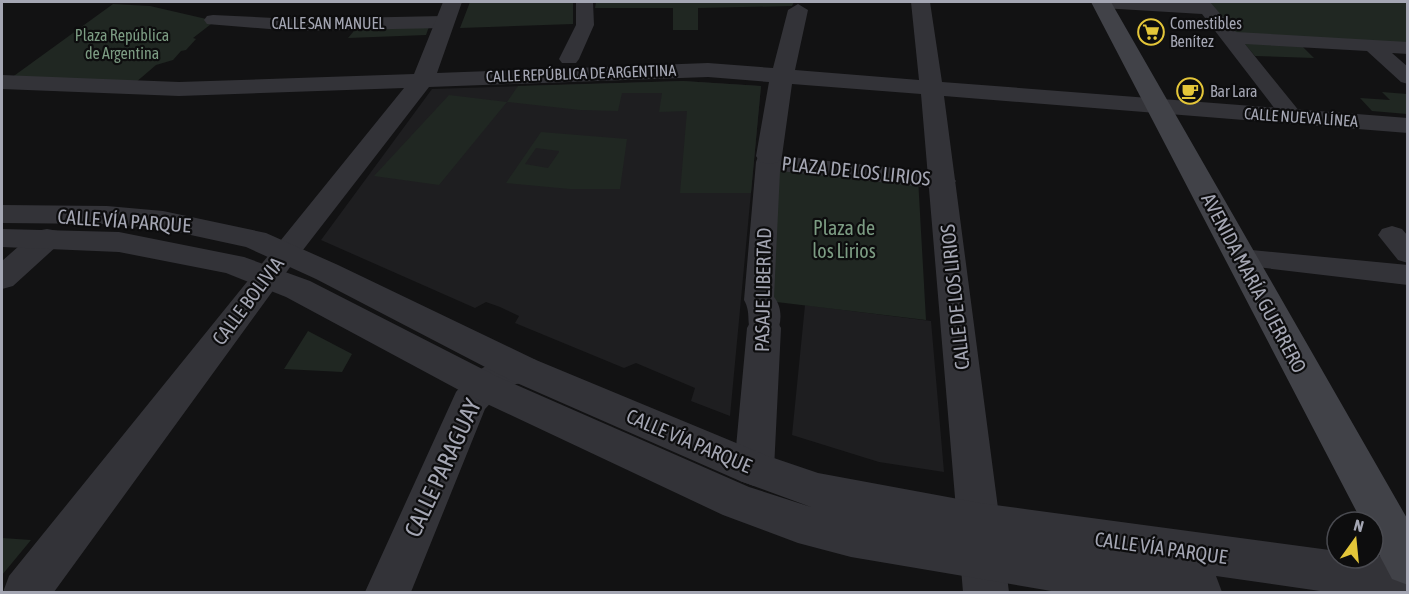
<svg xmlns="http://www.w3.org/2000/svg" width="1409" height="594" viewBox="0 0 1409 594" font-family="'Asap Condensed',sans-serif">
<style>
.built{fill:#1e1e20}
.green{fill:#202722;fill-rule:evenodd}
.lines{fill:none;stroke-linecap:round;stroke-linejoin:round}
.pedestrian{fill:#333338;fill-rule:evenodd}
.minor{fill:#333338;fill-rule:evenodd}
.tertiary{fill:#333338;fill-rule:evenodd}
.secondary{fill:#414248;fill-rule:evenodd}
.labels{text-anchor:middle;stroke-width:4.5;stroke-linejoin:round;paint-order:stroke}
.far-street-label{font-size:16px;fill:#a4a6b3;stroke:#0d0d0e}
.far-poi-label{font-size:16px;fill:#a4a6b3;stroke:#0d0d0e;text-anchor:start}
.far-park-label{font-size:16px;fill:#7c9c83;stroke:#0d0d0e}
.street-label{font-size:20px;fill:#a4a6b3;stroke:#0d0d0e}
.park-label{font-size:20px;fill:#7c9c83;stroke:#0d0d0e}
.near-street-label{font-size:24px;fill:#a4a6b3;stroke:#0d0d0e}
</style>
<rect width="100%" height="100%" fill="#121213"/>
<path class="built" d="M683,81L761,86L730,416L691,401L695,388L636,363L624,368L515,323L519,316L500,307L486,302L475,308L321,240L432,89Z
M805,305L931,321L944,472L879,462L792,435Z"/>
<path class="green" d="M470,2H573V24L460,28Z
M596,2H794L792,6L698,8V30H673V8H595Z
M1201,2H1407V48L1230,37Z
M113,4L150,6L215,21L193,38L196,39L186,50L181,51L173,60L156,65L135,83L11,78Z
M430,24L426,35L348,38L359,25Z
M1243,42L1301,45L1314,58L1255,56Z
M683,81L761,86L751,193H680L687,111L659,112L662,93H622L618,111L580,110L507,102L439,185L374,176L449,95L507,102L518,86Z
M1382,92L1407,94V114L1372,111L1360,98L1390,100Z
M541,132L627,139L620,189H570L506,183ZM536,148L559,151V152L548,168L525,164Z
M768,162L918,178L926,320L759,300Z
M308,331L352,354L342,372L284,369Z
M2,538L31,540L2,575Z"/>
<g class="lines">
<path class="pedestrian" d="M576,2H593L594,25L579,59L576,63H562L559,59L576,25Z
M1094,2H1210L1236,32L1408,42V54L1392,53L1408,67V84L1401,82L1367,51L1245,44L1304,117L1301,122H1285L1202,14L1102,8L1096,7Z
M213,15L294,19L444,16L453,22L444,28L294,31L207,24L204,20L207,16Z
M769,149L778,151L781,156L943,173L952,176L956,181L952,186L943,189L780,171L774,297C783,308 782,324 775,336L764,339L753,336C745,323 752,314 744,300L756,162L760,151Z
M1392,226L1402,229L1408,236V263L1398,260L1378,235L1382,229Z
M1241,249L1408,265V285L1231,264L1227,258L1231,252Z"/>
<path class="minor" d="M443,2H462L437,73L708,63L773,68L788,10L798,4L808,10L795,70L919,80L911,2H930L942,82L1408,118V133L944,96L1009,592H963L921,94L792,84L782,156L778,162L769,164L760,162L756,156L769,82L708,77L429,87L296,259L54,592H3L9,576L404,88L179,96L2,89V75L179,82L414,74Z
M47,229L58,231L62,238L58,245L13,286L2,289V261L36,231Z
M764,316L776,319L781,328L774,469L768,481L754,486L740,481L734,469L747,328L752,319Z
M523,356L536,360L541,370L536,380L512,385L499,394L485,409L411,592H365L456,392C473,370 495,357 523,356Z"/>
<path class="tertiary" d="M2,205L107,206L163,211L266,233L338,265L536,360L765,455L818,473L980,503L1337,551V558H1373V555L1408,560V592H1327L1216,576L1222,592H1057L851,557L798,543L723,515L470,396L286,297L226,273L119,252L2,247V229L119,232L244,257L310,281L496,376L749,487L811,507L740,481L510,380L316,279L246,247L163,229L107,224L2,223Z"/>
<path class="secondary" d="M1091,2H1111L1408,520V585L1392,579L1373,543V522H1362Z"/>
</g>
<defs>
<g id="supermarket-ring" transform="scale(1.35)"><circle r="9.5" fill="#0d0d0e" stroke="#e4c639" stroke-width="1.5"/><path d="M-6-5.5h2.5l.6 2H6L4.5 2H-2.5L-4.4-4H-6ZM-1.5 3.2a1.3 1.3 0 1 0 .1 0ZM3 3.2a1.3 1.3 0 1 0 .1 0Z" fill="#e4c639"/></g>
<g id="cafe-ring" transform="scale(1.35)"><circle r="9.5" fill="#0d0d0e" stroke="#e4c639" stroke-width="1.5"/><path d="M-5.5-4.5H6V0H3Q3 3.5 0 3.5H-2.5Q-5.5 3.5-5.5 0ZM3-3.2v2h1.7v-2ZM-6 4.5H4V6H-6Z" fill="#e4c639"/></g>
</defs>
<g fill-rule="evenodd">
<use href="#supermarket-ring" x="1151" y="32"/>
<use href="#cafe-ring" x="1190" y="91"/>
</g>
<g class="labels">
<g class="far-street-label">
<text x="328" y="29">CALLE SAN MANUEL</text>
<text transform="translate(581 73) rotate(-2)" y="6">CALLE REPÚBLICA DE ARGENTINA</text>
<text transform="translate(1301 117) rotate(4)" y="6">CALLE NUEVA LÍNEA</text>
</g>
<g class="far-poi-label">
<text x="1170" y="29">Comestibles<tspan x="1170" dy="18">Benítez</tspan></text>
<text x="1210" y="97">Bar Lara</text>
</g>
<g class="far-park-label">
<text x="122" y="41">Plaza República<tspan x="122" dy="18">de Argentina</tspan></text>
</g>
<g class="street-label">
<text transform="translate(856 171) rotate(6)" y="7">PLAZA DE LOS LIRIOS</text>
<text transform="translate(124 221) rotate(4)" y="7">CALLE VÍA PARQUE</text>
<text transform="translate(1254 283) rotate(62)" y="7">AVENIDA MARÍA GUERRERO</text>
<text transform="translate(763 290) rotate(-89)" y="7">PASAJE LIBERTAD</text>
<text transform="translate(955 297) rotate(-96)" y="7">CALLE DE LOS LIRIOS</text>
<text transform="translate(248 301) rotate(-53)" y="7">CALLE BOLIVIA</text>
<text transform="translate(689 441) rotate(23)" y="7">CALLE VÍA PARQUE</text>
<text transform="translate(1161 548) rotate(8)" y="7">CALLE VÍA PARQUE</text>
</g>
<g class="park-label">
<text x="844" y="235">Plaza de<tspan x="844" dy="23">los Lirios</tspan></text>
</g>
<g class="near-street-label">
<text transform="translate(443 468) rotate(-65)" y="8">CALLE PARAGUAY</text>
</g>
</g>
<rect width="1409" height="594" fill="none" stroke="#a4a6b3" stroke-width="6"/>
<g transform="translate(1355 540) rotate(15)"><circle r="28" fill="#0d0d0e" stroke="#494a50" stroke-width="1.5"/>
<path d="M0-4.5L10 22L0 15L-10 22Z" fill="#e4c639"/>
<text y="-9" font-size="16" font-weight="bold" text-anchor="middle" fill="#a4a6b3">N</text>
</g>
</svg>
